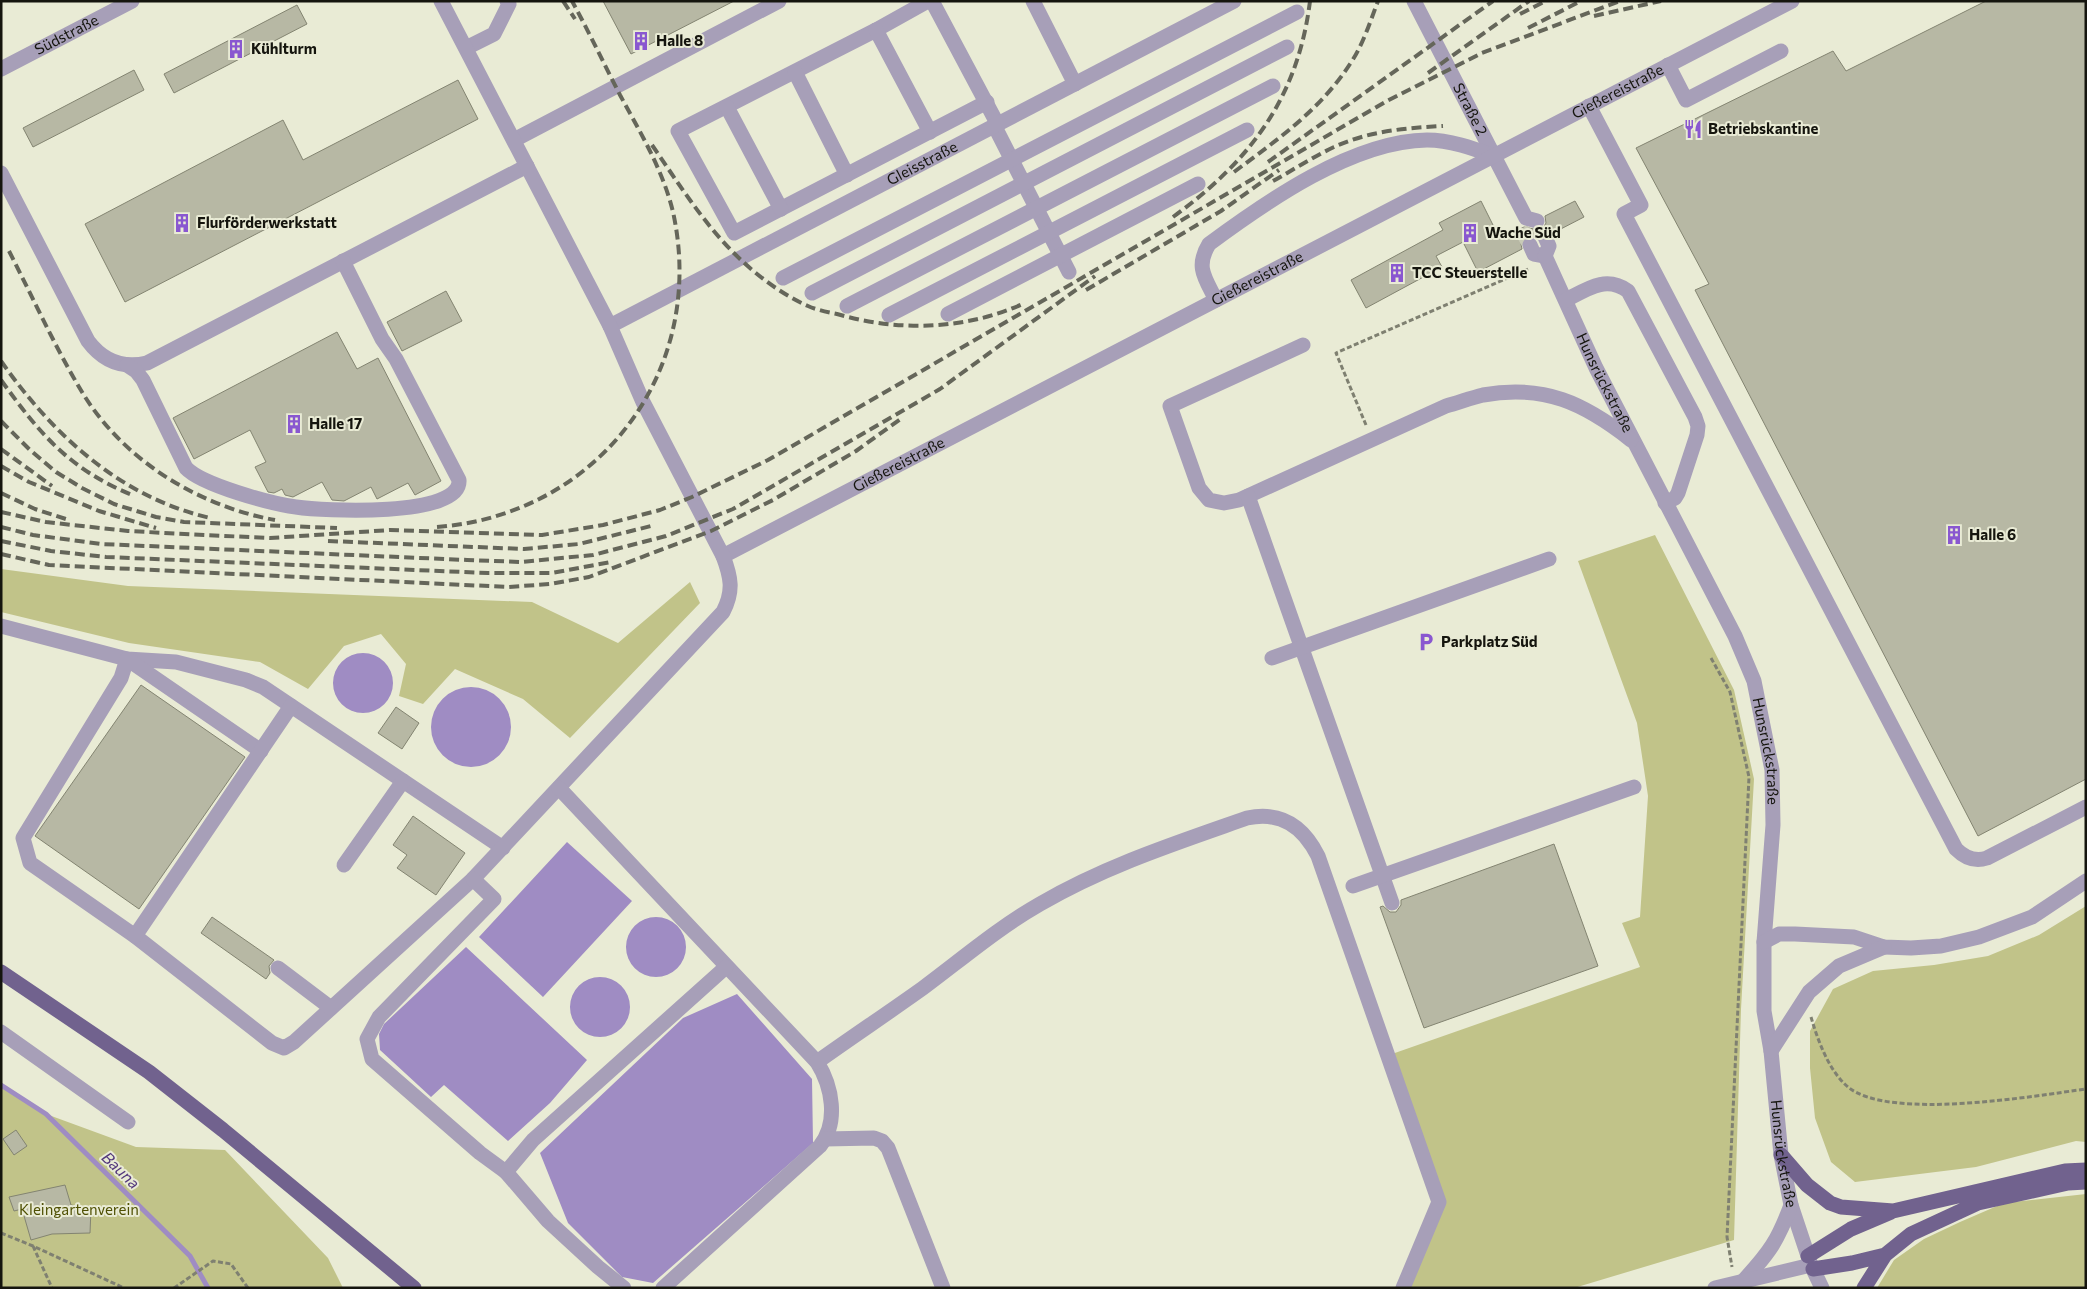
<svg xmlns="http://www.w3.org/2000/svg" width="2087" height="1289" viewBox="0 0 2087 1289" font-family="Commissioner,sans-serif">
<style>
.green{fill:#c1c389}
.water{fill:#9f8cc3}
.lines{fill:none;stroke-linecap:round;stroke-linejoin:round}
.stream{stroke:#9f8cc3;stroke-width:5}
.building{fill:#b7b8a4;stroke:#838471}
.minor-tunnel{stroke:#c9cbb7;stroke-width:15;stroke-dasharray:15 8;stroke-linecap:butt}
.path{stroke:#7f8071;stroke-width:3;stroke-dasharray:5 2.5;stroke-linecap:butt}
.minor{stroke:#a79fb8;stroke-width:15}
.major{stroke:#71628e;stroke-width:15}
.rail{stroke:#65665a;stroke-width:4;stroke-dasharray:10 5;stroke-linecap:butt}
.labels{text-anchor:middle;stroke-width:4;stroke-linejoin:round;paint-order:stroke}
.street-label{font-size:15px;fill:#15150e;stroke:#e9ebd5}
.poi-label{font-size:15px;font-weight:bold;fill:#15150e;stroke:#e9ebd5;text-anchor:start}
.park-label{font-size:15px;fill:#4f5003;stroke:#e9ebd5}
.water-label{font-size:16px;font-style:italic;fill:#53387c;stroke:#e9ebd5}
</style>
<rect width="100%" height="100%" fill="#e9ebd5"/>
<path class="green" d="M1655,535L1734,690L1754,779L1741,1009L1734,1240L1574,1288H1407L1445,1201L1392,1054L1640,967L1622,923L1640,917L1648,796L1637,723L1578,561Z
M1,569L128,586L532,602L618,643L690,582L700,603L570,738L523,699L455,669L423,704L399,696L406,664L381,634L344,646L308,689L260,662L129,643L1,612Z
M2086,906V1142L2076,1141L1976,1167L1855,1182L1831,1162L1815,1118L1810,1068V1031L1833,989L1873,971L1934,965L1988,956L2039,935Z
M1,1085L46,1114L136,1147L225,1150L328,1258L343,1288H1Z
M2086,1194V1288H1877L1894,1260L1924,1239L1960,1222L2004,1203Z"/>
<path class="water" d="M333 683a30 30 0 1 1 60 0a30 30 0 1 1-60 0Z
M431 727a40 40 0 1 1 80 0a40 40 0 1 1-80 0Z
M567,842L632,901L543,997L479,937Z
M626 947a30 30 0 1 1 60 0a30 30 0 1 1-60 0Z
M466,947L587,1060L550,1103L508,1141L444,1085L431,1097L380,1050L379,1034L384,1024Z
M570 1007a30 30 0 1 1 60 0a30 30 0 1 1-60 0Z
M737,994L812,1079L813,1143L653,1283L622,1277L568,1223L540,1153L683,1018Z"/>
<g class="lines">
<path class="stream" d="M1,1085L46,1114L190,1256L208,1288"/>
</g>
<path class="building" d="M603,1H734L631,54Z
M1986,1H2086V779L1978,836L1695,290L1709,284L1636,148L1833,51L1846,71Z
M297,5L307,24L174,93L164,74Z
M134,70L144,90L33,147L23,128Z
M458,80L478,119L125,302L85,224L283,120L303,160Z
M1481,201L1500,239L1524,227L1539,230L1536,238L1531,236L1526,237L1521,244L1522,249L1478,272L1463,242L1436,256L1442,267L1366,308L1351,280L1443,230L1439,223Z
M1575,201L1584,217L1553,233L1550,229L1543,228L1546,223L1545,216Z
M446,291L462,321L402,351L387,322Z
M337,332L357,369L378,358L441,481L415,495L408,483L377,499L371,487L344,501L332,500L322,482L293,497L285,495L282,489L274,493L268,492L255,467L266,462L250,430L194,459L173,418Z
M141,685L245,757L139,909L35,836Z
M396,707L419,723L402,749L378,733Z
M413,816L465,853L436,895L397,868L407,855L393,845Z
M1554,844L1598,966L1424,1028L1380,907L1383,906L1390,912H1396L1401,905V900Z
M212,917L274,960L269,966L270,973L266,979L201,933Z
M16,1130L27,1146L14,1155L3,1139Z
M65,1185L71,1205L91,1208L90,1233L52,1234L31,1240L22,1209L14,1211L9,1197Z"/>
<g class="lines">
<path class="minor-tunnel" d="M1521,229L1530,245"/>
<path class="path" d="M1366,425L1336,353L1528,269
M1711,658L1730,692L1749,777L1727,1237L1732,1267
M1811,1017C1818,1041 1829,1071 1848,1087C1889,1121 2034,1096 2086,1089
M1,1233L33,1246L124,1288
M33,1246L52,1288
M174,1288L213,1261L231,1264L248,1288"/>
<g class="minor">
<path d="M928,1L876,30L678,131L734,233L987,102"/>
<path d="M932,1L998,125"/>
<path d="M1033,1L1075,84"/>
<path id="s1" d="M1414,1L1526,218L1537,221"/>
<path d="M876,30L930,132"/>
<path d="M466,48L494,34L509,4L507,1"/>
<path d="M1668,65L1686,100L1781,51"/>
<path id="s2" d="M1,69L132,1"/>
<path d="M795,72L847,175"/>
<path d="M1589,106L1641,205L1624,214L1956,849C1965,858 1975,862 1987,858L2086,807"/>
<path d="M727,107L781,209"/>
<path d="M995,127L1069,272"/>
<path d="M514,140L779,1"/>
<path d="M1,173L88,341C103,361 122,369 147,363L527,166"/>
<path d="M1530,245L1534,254L1545,256"/>
<path id="s3" d="M1545,256L1596,368L1735,636L1754,681L1772,770L1773,825L1764,942V1011L1771,1051L1781,1155L1791,1205L1811,1265L1822,1288"/>
<path d="M1545,256L1549,246L1545,237"/>
<path d="M783,278L1297,12"/>
<path d="M812,293L1287,47"/>
<path d="M1216,300C1205,278 1195,267 1209,244C1267,201 1353,141 1427,140C1450,140 1472,148 1494,156"/>
<path d="M1566,300C1587,289 1606,275 1628,291L1695,417L1698,426L1697,435L1678,493L1675,498L1665,503"/>
<path d="M847,306L1273,86"/>
<path d="M948,314L1198,184"/>
<path d="M889,315L1247,130"/>
<path id="s4" d="M610,326L1234,1"/>
<path d="M1303,345L1170,406L1199,488L1209,500L1224,503L1239,500L1446,406C1458,403 1470,398 1483,395C1544,384 1584,403 1631,440"/>
<path d="M127,365L136,371L143,380L186,468C202,485 272,504 296,507C321,511 462,518 459,480L396,359L382,339L343,261"/>
<path d="M1248,496L1392,903"/>
<path id="s5" d="M723,556L1792,1"/>
<path d="M1,626L127,659L176,662L246,680L263,687L503,848"/>
<path d="M1272,658L1549,559"/>
<path d="M261,751L127,659L121,678L23,838L30,863L135,936L272,1043L284,1048L294,1042L473,879L723,612C734,591 731,577 723,556L643,402L610,326L441,1"/>
<path d="M559,788L817,1062C832,1086 839,1122 820,1146L663,1288"/>
<path d="M344,865L403,781"/>
<path d="M473,879L494,899L379,1017L367,1039L372,1059L480,1153L506,1172L548,1221L598,1267L624,1288"/>
<path d="M1353,886L1634,787"/>
<path d="M135,936L291,706"/>
<path d="M1764,942L1779,934H1795L1854,937L1884,947L1911,948L1941,946L1979,937L2032,917L2086,881"/>
<path d="M278,968L331,1008"/>
<path d="M1,1032L128,1122"/>
<path d="M1771,1051L1809,992L1839,966L1884,947"/>
<path d="M817,1062C852,1037 888,1013 923,988C962,959 998,928 1040,904C1105,866 1176,843 1247,818C1281,811 1303,826 1318,856L1439,1202L1403,1288"/>
<path d="M825,1139L874,1138L882,1141L888,1148L943,1288"/>
<path d="M506,1172L533,1140L726,967"/>
<path d="M1744,1280C1770,1252 1778,1240 1791,1205"/>
<path d="M1715,1288L1811,1265"/>
</g>
<path class="major" d="M1,972L149,1072L223,1130L414,1288
M1781,1155L1807,1185L1830,1203L1841,1207L1893,1211L2065,1171L2086,1170
M1808,1256L1851,1229L1891,1212
M1813,1269L1852,1263L1885,1255
M1864,1288L1885,1255L1911,1234L1978,1203L2068,1183L2086,1182"/>
<path class="rail" d="M563,1L575,19
M1520,14L1546,1
M1594,16L1661,1
M1528,28L1581,1
M1428,73L1529,1
M652,145C679,184 705,226 740,259C759,277 783,295 808,306C817,310 827,312 837,314C899,332 966,330 1025,303
M1268,162L1493,1
M1234,172C1277,140 1320,110 1350,64C1363,45 1370,22 1378,1
M1273,181C1293,170 1313,157 1334,147C1369,131 1405,128 1443,126
M1173,217C1250,161 1298,98 1310,1
M9,251C33,298 55,347 82,392C123,460 198,506 275,520
M1086,290L1221,211L1279,170
M1,361C53,435 120,497 210,518
M1,380C40,434 69,469 132,495
M1,421L30,450L56,472L82,488L114,504L156,517L184,522L337,528
M1,449L52,486
M1,466L29,482L99,511L156,528
M1,493L35,509L69,520
M1,512L46,522L73,525L128,531L204,535L270,538L390,530L542,535L603,525L660,510L692,497L768,460L1387,101L1482,53L1620,1
M1,527L33,535L101,544L467,560L521,562L593,555L666,536L733,509L940,389L1095,276
M437,527C598,515 708,371 673,212C663,170 640,132 620,95C604,64 589,32 572,1
M1,541L51,551L106,557L488,573H552L611,562
M328,541L524,549L579,544L651,526
M1,554L49,565L508,587L550,584L589,577L711,531L773,500L856,451L902,418"/>
</g>
<defs>
<g id="building-bare" transform="scale(1.5)"><path d="M-4-6H4V6H1V3H-1V6H-4ZM-2.5-4.3h1.7v1.8h-1.7ZM.8-4.3h1.7v1.8H.8ZM-2.5-1h1.7V.8h-1.7ZM.8-1h1.7V.8H.8Z" fill="#8957d0" stroke="#e9ebd5" stroke-width="2.5" paint-order="stroke"/></g>
<g id="restaurant-bare" transform="scale(1.5)"><path d="M-5-6h1v4h1v-4h1v4h1v-4h1v5L-1.5 .5V6h-2V.5L-5-1ZM5-6V6H3V1.5H1.5Q1.5-4 5-6Z" fill="#8957d0" stroke="#e9ebd5" stroke-width="2.5" paint-order="stroke"/></g>
<g id="parking-bare" transform="scale(1.5)"><path d="M-3.5-5.5H1a3.5 3.5 0 0 1 0 7H-1V5.5H-3.5ZM-1-3.4V-.6H.8a1.4 1.4 0 0 0 0-2.8Z" fill="#8957d0" stroke="#e9ebd5" stroke-width="2.5" paint-order="stroke"/></g>
</defs>
<g fill-rule="evenodd">
<use href="#building-bare" x="641" y="41"/>
<use href="#building-bare" x="236" y="49"/>
<use href="#restaurant-bare" x="1693" y="129"/>
<use href="#building-bare" x="182" y="223"/>
<use href="#building-bare" x="1470" y="233"/>
<use href="#building-bare" x="1397" y="273"/>
<use href="#building-bare" x="294" y="424"/>
<use href="#building-bare" x="1954" y="535"/>
<use href="#parking-bare" x="1426" y="642"/>
</g>
<g class="labels">
<g class="street-label">
<text dy="5" stroke="none"><textPath href="#s2" startOffset="74">Südstraße</textPath></text>
<text dy="5" stroke="none"><textPath href="#s5" startOffset="1008">Gießereistraße</textPath></text>
<text dy="5" stroke="none"><textPath href="#s1" startOffset="122">Straße 2</textPath></text>
<text dy="5" stroke="none"><textPath href="#s4" startOffset="352">Gleisstraße</textPath></text>
<text dy="5" stroke="none"><textPath href="#s5" startOffset="602">Gießereistraße</textPath></text>
<text dy="5" stroke="none"><textPath href="#s3" startOffset="140">Hunsrückstraße</textPath></text>
<text dy="5" stroke="none"><textPath href="#s5" startOffset="198">Gießereistraße</textPath></text>
<text dy="5" stroke="none"><textPath href="#s3" startOffset="545">Hunsrückstraße</textPath></text>
<text dy="5" stroke="none"><textPath href="#s3" startOffset="950">Hunsrückstraße</textPath></text>
</g>
<g class="poi-label">
<text x="656" y="46">Halle 8</text>
<text x="251" y="54">Kühlturm</text>
<text x="1708" y="134">Betriebskantine</text>
<text x="197" y="228">Flurförderwerkstatt</text>
<text x="1485" y="238">Wache Süd</text>
<text x="1412" y="278">TCC Steuerstelle</text>
<text x="309" y="429">Halle 17</text>
<text x="1969" y="540">Halle 6</text>
<text x="1441" y="647">Parkplatz Süd</text>
</g>
<g class="park-label">
<text x="79" y="1215">Kleingartenverein</text>
</g>
<g class="water-label">
<text transform="translate(121 1170) rotate(44)" y="6">Bauna</text>
</g>
</g>
<rect width="2087" height="1289" fill="none" stroke="#15150e" stroke-width="5"/>
</svg>
